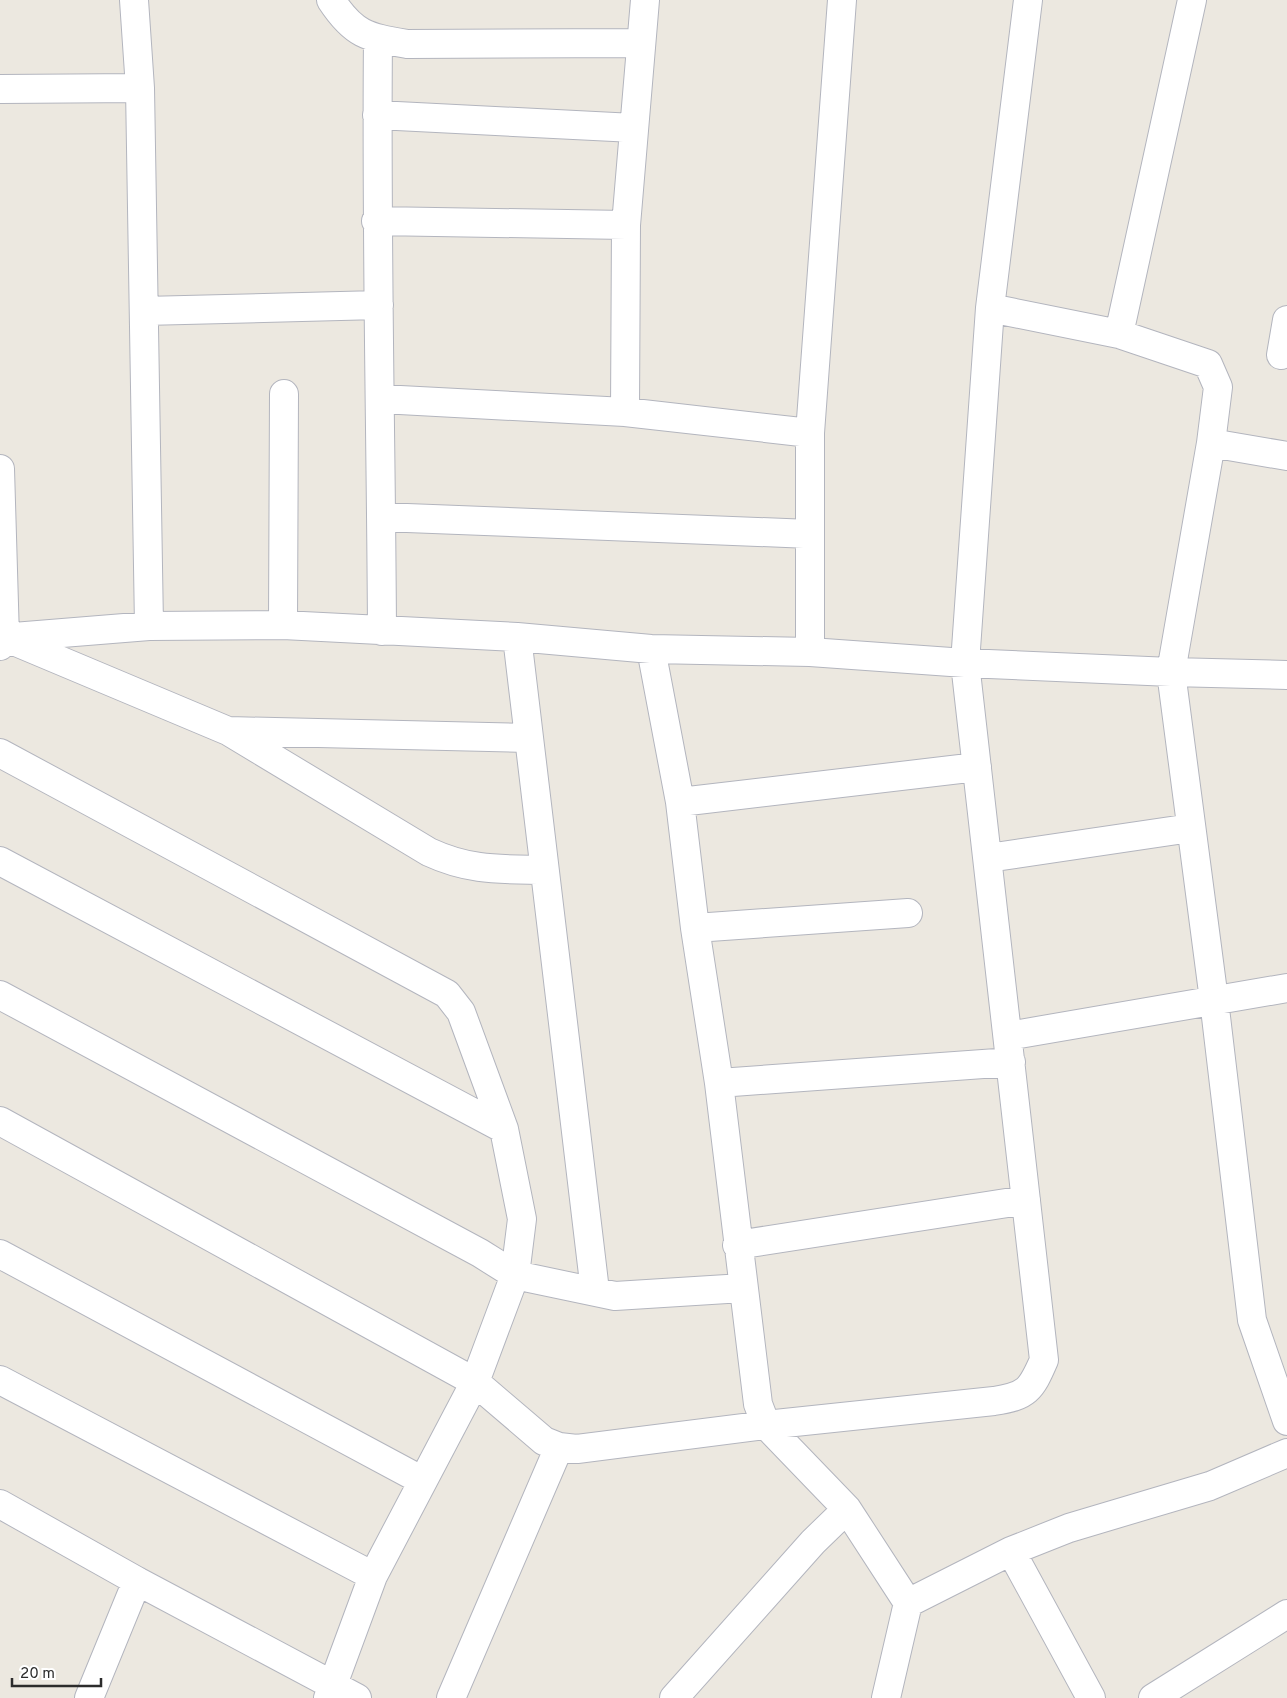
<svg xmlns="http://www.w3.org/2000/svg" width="1287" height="1698" viewBox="0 0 1287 1698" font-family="Overpass,sans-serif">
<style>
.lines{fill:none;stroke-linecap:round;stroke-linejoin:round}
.minor-casing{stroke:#b3b5be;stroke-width:30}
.minor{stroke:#fff;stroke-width:28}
</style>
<rect width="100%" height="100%" fill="#ece8e0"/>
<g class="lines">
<g class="minor-casing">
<path id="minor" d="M134,0L140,88L149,626
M331,0C354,35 367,37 407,44L641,43
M378,39C376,237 381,434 382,631
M0,89L140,88
M377,115L634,128
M376,221L626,225
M990,308L1119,334L1208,364L1218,387L1211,443L1171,672L1214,1000L1252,1320L1287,1421
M144,311L379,305
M1119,334L1192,0
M1281,355L1287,320
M381,399L625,412L810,433
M625,412L626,225L645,0
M1211,443L1287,456
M0,469L5,638L0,646
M381,517L810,534
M283,625L284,394
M517,637L595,1291
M0,638L149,626L283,625L517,637L651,649L810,652L965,663L1171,672L1287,675
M9,639L228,731L429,852C470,871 500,869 544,870
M651,649L680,802L695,928L719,1083L758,1404L766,1425L847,1509L908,1603
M810,652V433L842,0
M229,731L527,738
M0,753L447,994L461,1012L504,1129L522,1219L515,1275L475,1382L373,1576L328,1698
M680,802L977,767
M988,858L1191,828
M0,861L504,1129
M695,928L908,913
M0,995L480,1253L515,1275L615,1296L743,1288
M1008,1036L1287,988
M719,1083L1011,1062
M0,1121L475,1382L544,1441L559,1447L577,1449L766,1425L994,1401C1027,1396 1031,1390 1044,1360L965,663L990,308L1028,0
M737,1245L1026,1200
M0,1254L423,1481
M0,1380L373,1576
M0,1504L137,1581L357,1698
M1011,1551L1091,1698
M89,1698L137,1581
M451,1698L559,1447
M674,1698L813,1542L847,1509
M886,1698L908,1603L1011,1551L1069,1528L1210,1486L1287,1453
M1153,1698L1287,1614"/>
</g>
<use href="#minor" class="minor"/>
</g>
<path d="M12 1678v8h89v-8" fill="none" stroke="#2c2c2c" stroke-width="2.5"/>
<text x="20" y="1678" font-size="15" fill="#2c2c2c" stroke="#ffffff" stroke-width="4" paint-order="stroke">20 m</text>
</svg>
